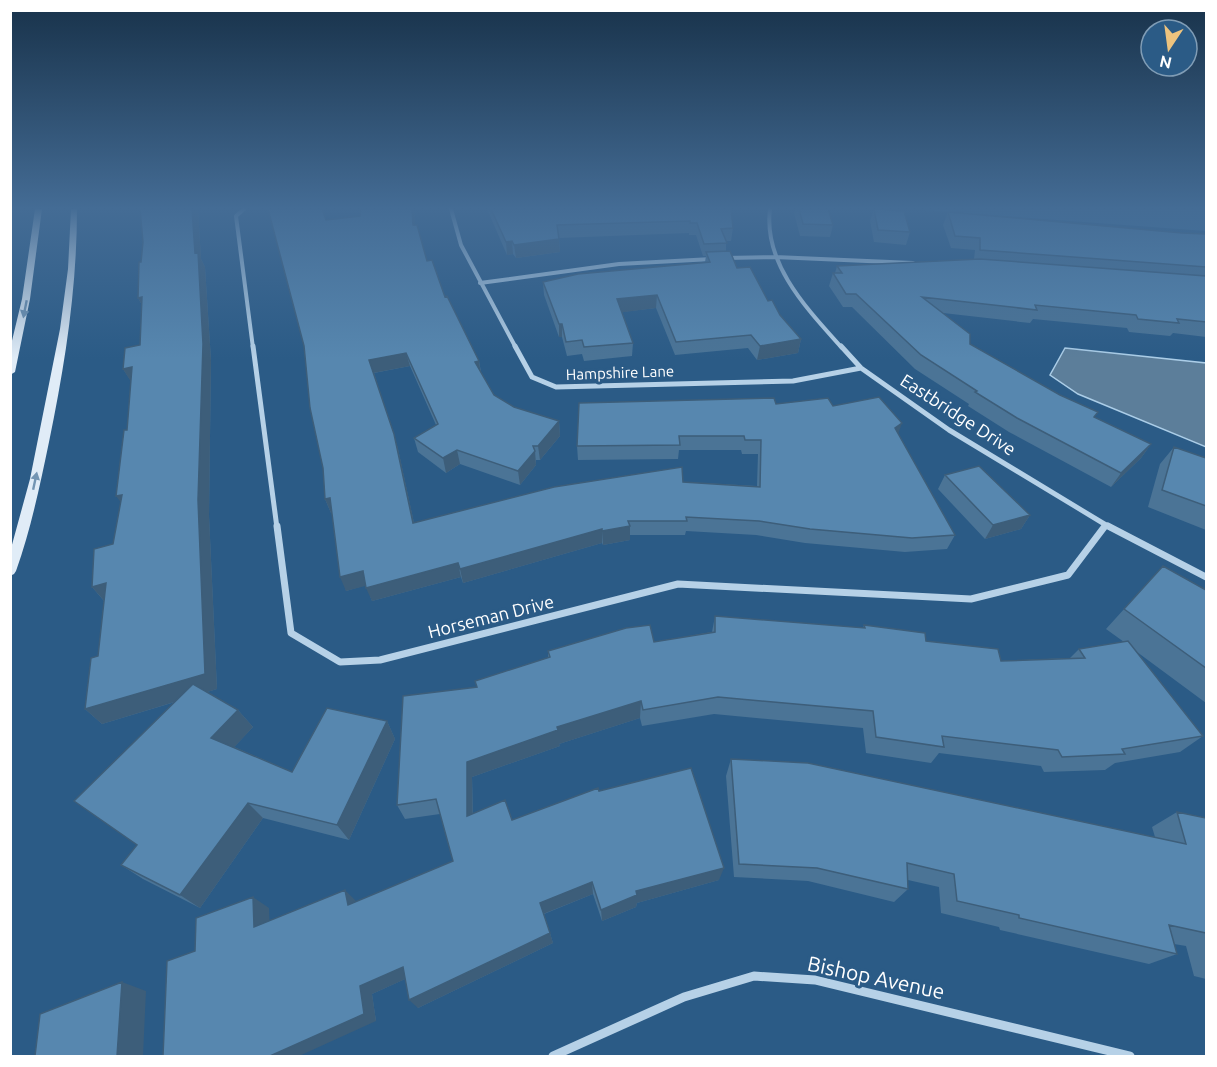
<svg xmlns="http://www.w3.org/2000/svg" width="1217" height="1067" viewBox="0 0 1217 1067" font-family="Ubuntu,sans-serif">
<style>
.green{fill:#4075a2}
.water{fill:#5c7e9a;stroke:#abcde7;stroke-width:1.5}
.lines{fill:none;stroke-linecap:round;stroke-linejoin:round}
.street-far3{stroke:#b6d1e7;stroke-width:4}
.street-far2{stroke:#b6d1e7;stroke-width:5}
.street-far1{stroke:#b6d1e7;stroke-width:7}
.street{stroke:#b6d1e7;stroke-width:9}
.secondary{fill:#e0ecf7;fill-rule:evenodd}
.wall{fill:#4b7496}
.shaded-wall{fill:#3d5e7a}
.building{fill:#5787af;stroke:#3d5e7a;stroke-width:1.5}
.oneway{fill:#7395b3}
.labels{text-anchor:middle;stroke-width:6;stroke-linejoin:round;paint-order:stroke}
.far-street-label{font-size:15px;fill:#fff;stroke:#2b5b86}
.street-label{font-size:18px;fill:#fff;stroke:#2b5b86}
.near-street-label{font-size:21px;fill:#fff;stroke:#2b5b86}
</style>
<rect width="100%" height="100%" fill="#2b5b86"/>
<path class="green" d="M908,209H1206V231Z"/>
<path class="water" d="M1065,348L1206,363V447L1078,394L1050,375Z"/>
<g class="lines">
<path class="street-far3" d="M244,209L236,216L253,348
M451,209L461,245L516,348
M770,209C763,264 808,310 842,348
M725,258L775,257L913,263
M480,283L619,264L712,259"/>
<path class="street-far2" d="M253,346L277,528
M515,346L532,377L556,387L793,381L861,368
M841,346L861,368L949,430L1111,528
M1104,528L1106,525"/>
<path class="street-far1" d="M277,526L291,633L340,662L380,660L678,584L971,599L1068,575L1105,526
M1108,526L1206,577"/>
<path class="street" d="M553,1056L684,997L754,976L815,980L1130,1056"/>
<path class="secondary" d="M35,209H42L30,299L15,372L10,375V349L22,299Z
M71,209H77C77,288 65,365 49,442C40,485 31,529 16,571L14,574L10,576V552L30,479L60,329L68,269Z"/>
</g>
<path class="wall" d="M140,209H198L201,259L205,267L211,360L209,516L217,689L207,692L238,710L253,727L234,747L292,772L387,721L395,739L349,840L263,818L200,908L143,879L121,865L137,845L175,702L102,724L85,709L98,656L104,601L92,587L113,544L121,502L131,381L123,369L140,345L142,305L138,298L143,242Z
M360,209H414L415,225L427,261L479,361L481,372L494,395L514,407L559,421L560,436L540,460H536V465L520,485L460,464L446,473L418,452L414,438L436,425L410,366L374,373L398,449L414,523L683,482L757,486L758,454H742L741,450H679L678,459L578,460L577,446L776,404L833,406L898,434L955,535L947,549L905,552L805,543L756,535L686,531L685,535H630V540L603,545L602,543L463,583L461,577L372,601L366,585L346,591L332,513H331L325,499L326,220L360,216Z
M487,209H731L733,228L731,241H726V251L737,268L768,301L801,339L798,353L757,360L748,348L675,355L656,308L622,312L633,343L632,356L584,361L582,354L567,356L562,337H559L544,295L543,282L705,262L706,256H703L696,235H689V233L559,238L560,252L516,258L513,254L507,255Z
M795,209H828L833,225L830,237L800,236L794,213Z
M874,209L910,232L906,245L874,242L870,221Z
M948,212L1182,233L1206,234V337L1173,333L1170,336L1129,332L1127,328L1033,319L1030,323L943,313L970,344L1095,418L1151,444L1141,458L1111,487L1009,432L968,406L969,404L915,369L852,307H843L829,286L833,273H835L837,266L974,259L975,250L951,248L943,225Z
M1174,447L1206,458V530L1148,507L1160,464Z
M945,475L1030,515L1021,529L985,539L938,489Z
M1163,566L1206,590V703L1137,652L1203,736L1180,752L1115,763L1105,770L1044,772L1041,766L939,753L931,763L866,753L863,728L714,714L642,726L640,718L559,744L560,746L472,777L473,813L512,820L599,791L719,880L637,903L636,907L602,921L593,894L544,914L553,943L418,1008L405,979L372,994L376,1021L195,951L269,908V921L356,902L453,861L440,814L405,819L397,805L477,687L548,658V651L654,642L712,632L715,616L863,628L864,625L1001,661L1070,658L1079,649L1124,642L1106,629Z
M731,759L1155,837L1152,827L1177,812L1206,818V979L1194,976L1186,946L1174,944L1177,954L1149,964L1000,930L999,927L941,913L939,887L908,880V889L894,902L808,881L734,877L726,776Z"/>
<path class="shaded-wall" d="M192,209H198L201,259L205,267L211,360L209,516L217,689L102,724L85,709L198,500L195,253Z
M412,209H414L416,238L413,225Z
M559,239L560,252L516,258L514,245Z
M512,241L513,254L507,255L506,242Z
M657,295L656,308L617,313V299Z
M142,297L147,314L138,298Z
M559,324H562V337H559Z
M801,339L798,353L757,360L760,346Z
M406,353L410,366L373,373L369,360Z
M479,361L481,375L475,362Z
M132,367L133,385L123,369Z
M559,421L560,436L540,460L538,446Z
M902,423L897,437L895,428Z
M394,434L398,449L417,537L413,523Z
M1151,444L1141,458L1111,487L1121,473Z
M457,450L460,464L446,473L443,458Z
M535,451L536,465L520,485L518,471Z
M122,495L129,513L116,496Z
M330,498L336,512L331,513L325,499Z
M1030,515L1021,529L985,539L993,525Z
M630,526V540L603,545L602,531Z
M602,529V543L463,583L460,569Z
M458,563L461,577L372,601L366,588Z
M363,571L369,585L346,591L340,577Z
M106,583V603L92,587Z
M641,701L640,718L559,744L560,746L472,777L473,830L467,816V762L557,727Z
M238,710L253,727L227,755L211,738Z
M387,721L395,739L349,840L337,825Z
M248,803L263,818L200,908L180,895Z
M724,868L719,880L637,903L636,907L602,921L601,910L636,891Z
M592,882L593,894L543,914L540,903Z
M345,890L357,902L348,905Z
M253,897L269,908L270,937L254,927Z
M550,933L553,943L418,1008L409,1000Z
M403,967L412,976L372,994L376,1021L299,1056H270L360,986Z
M122,982L146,991L143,1056H117Z"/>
<path class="building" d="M140,209H192L195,253L198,252L203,344L198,500L205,674L85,709L91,658L98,656L106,583L92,587L94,549L113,544L122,495L116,496L124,430H127L132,367L123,369L125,348L140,345L142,297L138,298L139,262H141L143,242Z
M268,209H322L326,220L360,216V209H412L413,225H417L427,261L432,260L445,297L447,296L479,361L475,362L494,395L514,407L559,421L538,446H533L535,451L518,471L457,450L443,458L414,438L438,424L406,353L369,360L394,434L413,523L554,487L682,467L683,482L760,487L761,440H745L744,436H679L680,445L577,446L579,403L774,398L776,404L828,398L833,406L879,397L902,423L895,428L955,535L912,538L810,529L759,521L686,517L687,521H628L630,526L602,531V529L460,569L458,563L366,588L363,571L340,577L330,498L325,499L323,468L310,408L304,346Z
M491,209H731L733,228L721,229L727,243L704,244L697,223H690V221L557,225L559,239L514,245L512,241L506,242Z
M799,209H828L833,225L803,224Z
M874,209L904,211L910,232L878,230Z
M948,212L1182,233L1206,234V267L980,250V238L955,236Z
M730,251L737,268L750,267L768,301L772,300L780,315L801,339L760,346L751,335L676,342L657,295L617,299L633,343L584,347L582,340L566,342L562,324H559L543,282L578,274L710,262L706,252Z
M980,259L1206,276V322L1177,319L1179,323L1138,319L1136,315L1035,305L1037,310L922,297L970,334V344L1060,395L1098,412L1094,417L1151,444L1121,473L1017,418L975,392L977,391L921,355L856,294H846L833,273H842L837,266Z
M1174,447L1206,458V506L1162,490Z
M979,466L1030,515L993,525L945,475Z
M1163,566L1206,590V668L1124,609Z
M715,616L865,628L864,625L925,633L926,641L998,649L1001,661L1085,658L1079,649L1128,641L1203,736L1122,749L1125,754L1062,757L1058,750L942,736L944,747L876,737L873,711L718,697L643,710L641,701L557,727L558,730L467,762V816L505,800L512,820L598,788L599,791L691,768L724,868L636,891L637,895L601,910L592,882L540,903L550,933L409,1000L403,967L360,986L364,1014L270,1056H163L167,961L195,951L196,918L253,897L254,927L345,890L348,905L453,861L436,799L397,805L403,696L477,687L475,681L550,657L548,651L626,628L650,625L654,642L715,632Z
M193,684L238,710L211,738L292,772L327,708L387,721L337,825L248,803L180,895L121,865L137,845L74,801Z
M731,759L808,763L1186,844L1177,812L1206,818V933L1169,925L1177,954L1019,918V915L957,901L954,874L907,863L908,889L817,868L739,864Z
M122,982L117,1056H35L40,1014Z"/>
<defs><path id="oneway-solid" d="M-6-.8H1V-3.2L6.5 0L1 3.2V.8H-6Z" transform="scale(1.5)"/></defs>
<g class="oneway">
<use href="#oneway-solid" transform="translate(25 309) rotate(101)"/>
<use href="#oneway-solid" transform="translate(35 481) rotate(-78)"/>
</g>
<linearGradient id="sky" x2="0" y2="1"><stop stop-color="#18324a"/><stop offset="0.58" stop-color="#446c95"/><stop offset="1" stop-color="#446c95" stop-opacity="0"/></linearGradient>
<rect width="1217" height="359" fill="url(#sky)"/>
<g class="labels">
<g class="far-street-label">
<text transform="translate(620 373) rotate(-2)" y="5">Hampshire Lane</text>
</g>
<g class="street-label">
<text transform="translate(958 415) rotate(33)" y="6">Eastbridge Drive</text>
<text transform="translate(491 617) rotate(-14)" y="6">Horseman Drive</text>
</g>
<g class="near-street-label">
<text transform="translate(876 978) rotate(12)" y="7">Bishop Avenue</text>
</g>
</g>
<rect width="1217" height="1067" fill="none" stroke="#ffffff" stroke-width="24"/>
<g transform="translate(1169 48) rotate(193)"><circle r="28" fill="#2b5b86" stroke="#809db6" stroke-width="1.5"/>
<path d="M0-4.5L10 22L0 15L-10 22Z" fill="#edc37e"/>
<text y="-9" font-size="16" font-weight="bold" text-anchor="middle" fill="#ffffff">N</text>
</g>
</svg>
